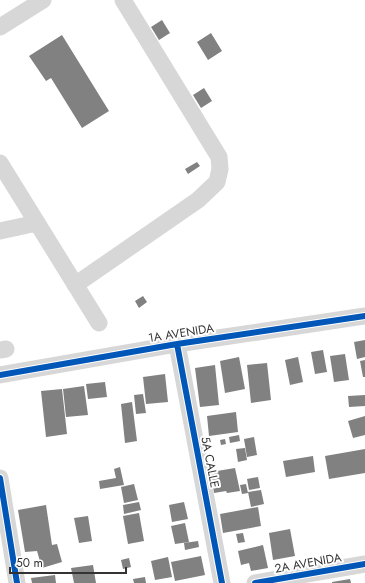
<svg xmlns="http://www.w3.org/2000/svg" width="365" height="583" viewBox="0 0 365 583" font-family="Jost,sans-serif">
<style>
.building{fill:#818181}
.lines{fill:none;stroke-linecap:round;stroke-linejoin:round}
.minor{stroke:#d7d7d7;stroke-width:17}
.cycleway-casing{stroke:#fff;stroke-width:8}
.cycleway{stroke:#0057b8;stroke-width:6}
.labels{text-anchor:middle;stroke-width:4;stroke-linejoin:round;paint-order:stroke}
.street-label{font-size:12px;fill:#333;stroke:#fff}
</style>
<rect width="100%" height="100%" fill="#fff"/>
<path class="building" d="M162,20L170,33L159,40L151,27Z
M211,33L222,51L208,60L197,42Z
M62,35L109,111L82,128L51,78L46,81L29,56Z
M204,88L212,101L201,108L193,95Z
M197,162L200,166L188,174L185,169Z
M143,296L147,302L139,308L135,301Z
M365,340V357L357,359L354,342Z
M323,350L327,372L315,374L311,352Z
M345,354L349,380L334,382L330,356Z
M239,357L245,389L225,393L220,361Z
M298,357L303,382L290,385L285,360Z
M365,360V377H363L360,361Z
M267,363L271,400L251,403L247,365Z
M215,365L219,405L200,407L195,368Z
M165,374L168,402L146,404L143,377Z
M105,382L107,397L88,399L86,384Z
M84,386L88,415L66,417L63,389Z
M62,389L67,434L46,437L41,391Z
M143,394L146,413L136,414L134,395Z
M365,395V406L349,407L348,396Z
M132,402L137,441L125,443L121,404Z
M236,412L238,432L209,436L207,416Z
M365,416V435L353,438L348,421Z
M239,435L240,441L230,443L229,437Z
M254,437L257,455L247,457L244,439Z
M225,439L226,444L221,445L220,440Z
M245,448L247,460L238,462L236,449Z
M365,449V473L329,479L325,456Z
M313,456L315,472L286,477L283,461Z
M120,467L124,485L100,489L99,481L116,478L114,469Z
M235,468L240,491L227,493L226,491L214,493L211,472Z
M258,477L260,488L249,490L247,479Z
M134,484L138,500L124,503L121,487Z
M246,484L248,493L242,494L240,485Z
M261,490L264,504L251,507L248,492Z
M139,502L141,510L124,514L123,505Z
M184,502L188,519L172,522L169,505Z
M46,505L52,545L57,544L62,562L42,568L37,551L25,552L18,510Z
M258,507L261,526L223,533L220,514Z
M139,513L144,541L128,544L123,516Z
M88,516L92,541L79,543L74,518Z
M185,523L189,542L175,544L171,526Z
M290,529L295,556L273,560L269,533Z
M243,533L245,542L238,543L236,534Z
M198,541L199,547L185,550L184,543Z
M263,545L268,568L251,571L249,563L241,565L238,551Z
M201,556L205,575L175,581L171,562Z
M168,557L172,577L155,580L151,561Z
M129,558L131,567L123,569L121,560Z
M93,565L96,583H74L71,568Z
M55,575L56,583H32L31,578Z
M145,577L146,583H134L133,579Z
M350,579L351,583H332V582Z"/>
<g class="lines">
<path class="minor" d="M0,27L43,0
M0,163L99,323
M0,231L37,223
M75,285L198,200L217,182L220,169L219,157L123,0
M177,344L222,583
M0,350L6,349
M0,375L177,344L365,316
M0,478L17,583
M255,583L365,564"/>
<g class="cycleway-casing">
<path id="cycleway" d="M177,344L222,583
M0,375L177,344L365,316
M0,478L17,583
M255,583L365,564"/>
</g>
<use href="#cycleway" class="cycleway"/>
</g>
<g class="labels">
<g class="street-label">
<text transform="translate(181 333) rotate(-9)" y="4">1A AVENIDA</text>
<text transform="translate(210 462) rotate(79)" y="4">5A CALLE</text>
<text transform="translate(308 563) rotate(-10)" y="4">2A AVENIDA</text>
</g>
</g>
<path d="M10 567v6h116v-6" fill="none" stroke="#333333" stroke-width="2"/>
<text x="16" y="567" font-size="12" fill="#333333" stroke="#ffffff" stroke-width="3" paint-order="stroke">50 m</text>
</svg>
